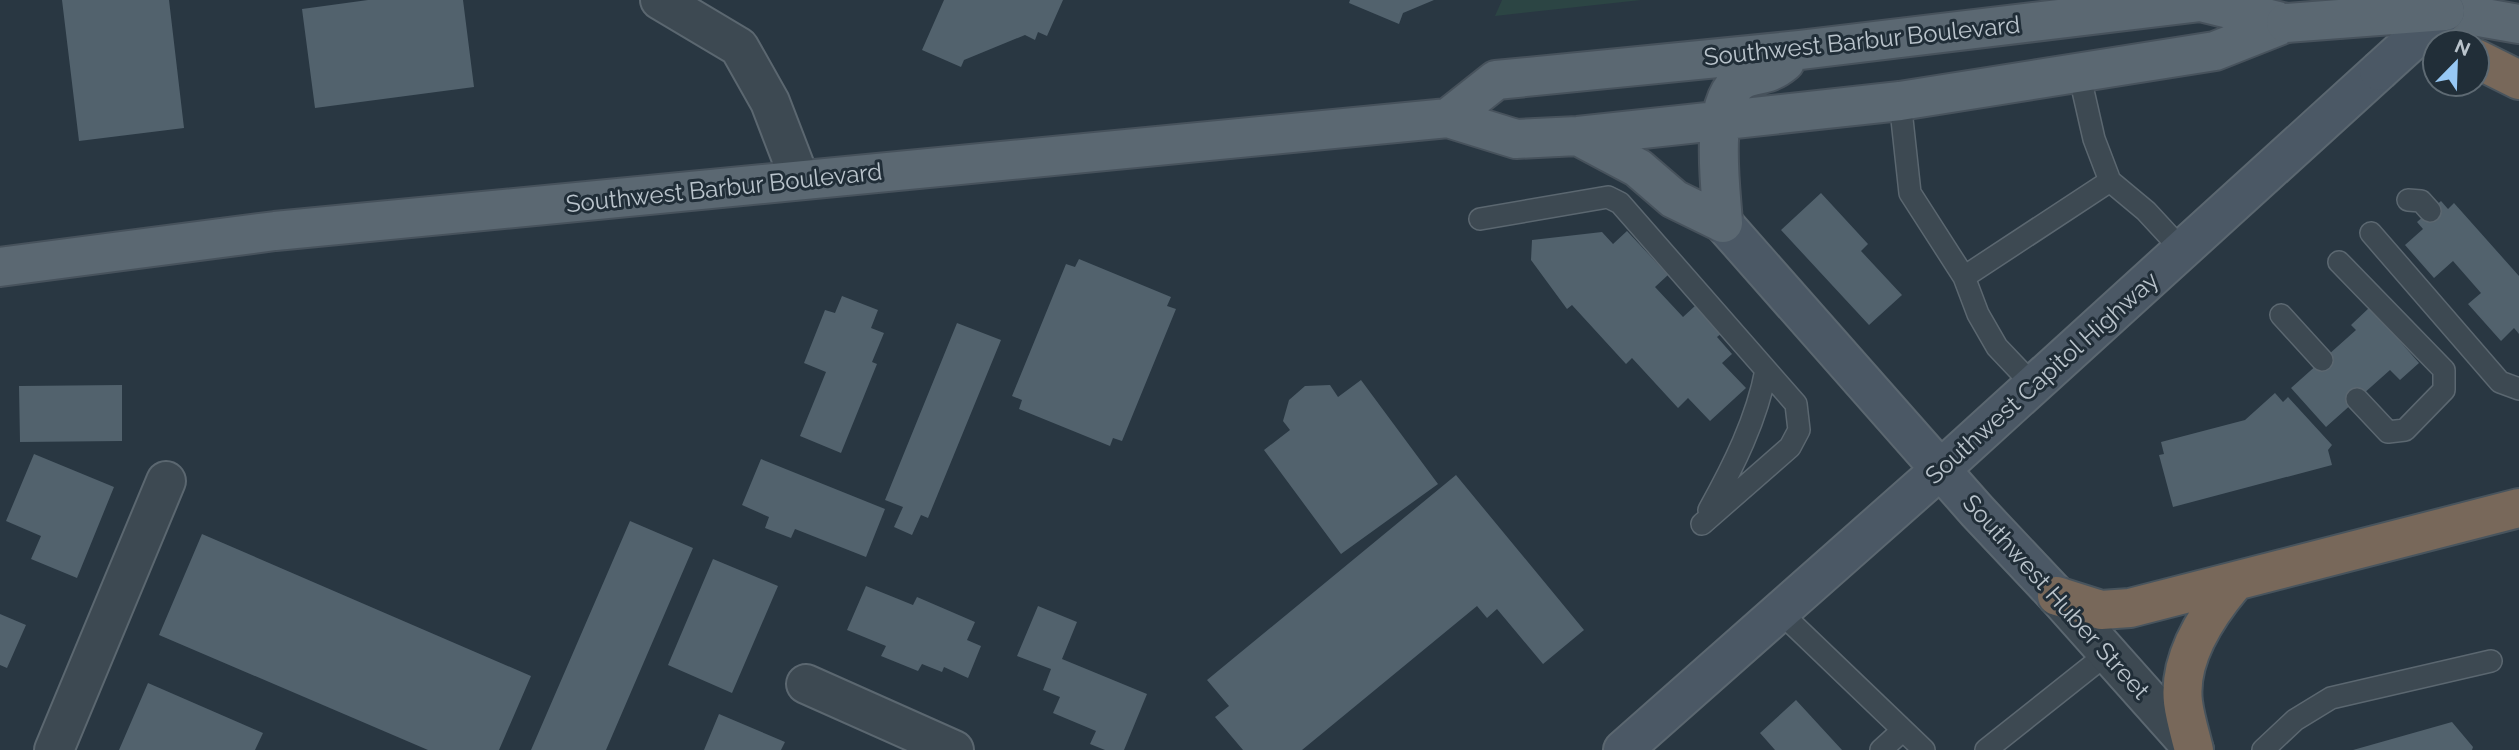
<svg xmlns="http://www.w3.org/2000/svg" width="2519" height="750" viewBox="0 0 2519 750" font-family="Raleway,sans-serif">
<style>
.green{fill:#2c4544}
.building{fill:#52626d}
.lines{fill:none;stroke-linecap:round;stroke-linejoin:round}
.service-casing{stroke:#5b6770;stroke-width:24}
.minor-casing{stroke:#5b6770;stroke-width:42}
.tertiary-casing{stroke:#5b6770;stroke-width:42}
.secondary-casing{stroke:#5b6770;stroke-width:42}
.primary-casing{stroke:#47525c;stroke-width:42}
.motorway-casing{stroke:#48545d;stroke-width:42}
.service{stroke:#3d4952;stroke-width:21}
.minor{stroke:#3d4952;stroke-width:38}
.tertiary{stroke:#3d4952;stroke-width:38}
.secondary{stroke:#4b5865;stroke-width:38}
.primary{stroke:#5b6872;stroke-width:38}
.motorway{stroke:#78685a;stroke-width:38}
.secondary-bridge-casing{stroke:#5b6770;stroke-width:42;stroke-linecap:butt}
.primary-bridge-casing{stroke:#47525c;stroke-width:42;stroke-linecap:butt}
.secondary-bridge{stroke:#4b5865;stroke-width:38}
.primary-bridge{stroke:#5b6872;stroke-width:38}
.labels{text-anchor:middle;stroke-width:6;stroke-linejoin:round;paint-order:stroke}
.street-label{font-size:24px;fill:#bac4cc;stroke:#212e38}
</style>
<rect width="100%" height="100%" fill="#293742"/>
<path class="green" d="M1502,0H1641L1495,16Z"/>
<path class="building" d="M62,0H169L184,128L79,141Z
M368,0H463L474,87L315,108L302,9Z
M944,0H1063L1047,36L1038,32L1035,40L1025,35L964,60L961,67L922,50Z
M1350,0H1434L1403,13L1399,24L1349,3Z
M1821,193L1868,244L1861,251L1902,295L1869,325L1781,230Z
M2441,201L2448,209L2454,203L2519,276V334L2514,328L2501,341L2468,304L2481,293L2453,261L2434,278L2405,245L2423,229L2417,222Z
M1627,231L1668,275L1655,287L1683,317L1696,305L1722,333L1717,337L1732,354L1722,363L1746,388L1710,421L1688,398L1678,408L1632,358L1626,364L1572,305L1567,309L1531,260L1532,240L1602,232L1613,244Z
M1079,259L1171,297L1167,306L1176,309L1122,441L1113,438L1110,446L1019,409L1022,400L1012,396L1066,264L1075,267Z
M842,296L878,310L871,328L884,333L872,362L877,364L841,453L800,436L826,372L804,363L825,310L835,313Z
M2370,307L2419,363L2400,380L2390,370L2326,427L2291,388L2356,330L2351,325Z
M957,323L1001,340L928,518L921,515L912,535L894,527L903,507L885,500Z
M1361,380L1438,484L1341,554L1264,450L1290,430L1283,421L1289,400L1305,386L1330,385L1338,397Z
M122,385V441L20,442L19,386Z
M2275,393L2283,402L2288,397L2332,445L2328,450L2332,465L2173,507L2159,455L2164,454L2161,442L2245,420Z
M34,454L114,487L77,578L31,559L41,536L6,521Z
M761,459L885,509L866,557L795,529L791,538L765,528L769,517L742,505Z
M1456,475L1584,630L1543,664L1497,609L1487,618L1477,606L1302,750H1243L1215,717L1229,706L1207,680Z
M630,521L693,548L606,750H531Z
M202,534L531,676L499,750H428L159,635Z
M713,559L778,586L732,693L668,665Z
M866,586L913,605L917,597L975,622L967,640L981,646L968,678L944,667L942,672L922,664L918,671L881,656L886,646L847,630Z
M1038,606L1077,622L1062,659L1147,694L1124,750H1105L1090,744L1096,731L1053,713L1060,697L1043,690L1051,669L1017,656Z
M0,614L26,625L7,668L0,665Z
M148,683L263,733L255,750H119Z
M1796,700L1842,750H1775L1760,733Z
M719,714L785,742L781,750H704Z
M2452,722L2473,747L2472,750H2353Z"/>
<g class="lines">
<g class="service-casing">
<path id="service" d="M2079,73L2094,139L2110,181L2146,211L2183,251
M1900,101L1910,193L1964,277L1978,314L1997,347L2034,386
M2408,200L2421,201L2430,211
M1480,219L1608,197L1620,203L1796,404L1799,430L1790,447L1702,524
M2371,233L2500,382L2519,389
M2339,262L2444,370V390L2405,430L2388,432L2357,399
M1964,277L2110,181
M2281,315L2322,360
M1709,510C1733,467 1757,419 1766,370
M1779,611L1924,750
M1881,750L1903,730
M1986,750L2108,653
M2263,750L2295,720L2331,698L2491,661"/>
</g>
<g class="minor-casing">
<path id="minor" d="M660,0L739,47L770,102L800,180
M806,684L954,750
M54,750L166,481"/>
</g>
<g class="tertiary-casing">
<path id="tertiary" d="M2057,596L2194,750"/>
</g>
<g class="secondary-casing">
<path id="secondary" d="M1723,223L1977,511L2057,596
M1623,750L1941,469L2379,71"/>
</g>
<g class="primary-casing">
<path id="primary" d="M2445,11L2519,24
M1448,118L1496,80L1800,50L2201,2L2286,23
M1578,136L1638,168L1674,199L1723,223
M1723,223C1721,189 1708,103 1740,81C1755,71 1765,79 1785,62
M0,267L275,231L1448,118L1516,139L1578,136L1900,101L2215,51L2286,23"/>
</g>
<g class="motorway-casing">
<path id="motorway" d="M2477,59L2519,80
M2057,596L2101,610L2130,608L2519,508
M2194,750C2190,734 2185,718 2183,702C2178,659 2207,615 2233,584"/>
</g>
<use href="#service" class="service"/>
<use href="#minor" class="minor"/>
<use href="#tertiary" class="tertiary"/>
<use href="#secondary" class="secondary"/>
<use href="#primary" class="primary"/>
<use href="#motorway" class="motorway"/>
<g class="secondary-bridge-casing">
<path id="secondary-bridge" d="M2379,71L2445,11"/>
</g>
<g class="primary-bridge-casing">
<path id="primary-bridge" d="M2286,23L2445,11"/>
</g>
<use href="#secondary-bridge" class="secondary-bridge"/>
<use href="#primary-bridge" class="primary-bridge"/>
</g>
<g class="labels">
<g class="street-label">
<text transform="translate(1862 41) rotate(-6)" y="8">Southwest Barbur Boulevard</text>
<text transform="translate(724 188) rotate(-6)" y="8">Southwest Barbur Boulevard</text>
<text transform="translate(2042 378) rotate(-42)" y="8">Southwest Capitol Highway</text>
<text transform="translate(2056 597) rotate(48)" y="8">Southwest Huber Street</text>
</g>
</g>
<g transform="translate(2456 63) rotate(23)"><circle r="33" fill="#212e38" stroke="#5e6a73" stroke-width="2"/>
<path d="M0-5L12 26L0 18L-12 26Z" fill="#97c8f4"/>
<text y="-10" font-size="19" font-weight="bold" text-anchor="middle" fill="#bac4cc">N</text>
</g>
</svg>
